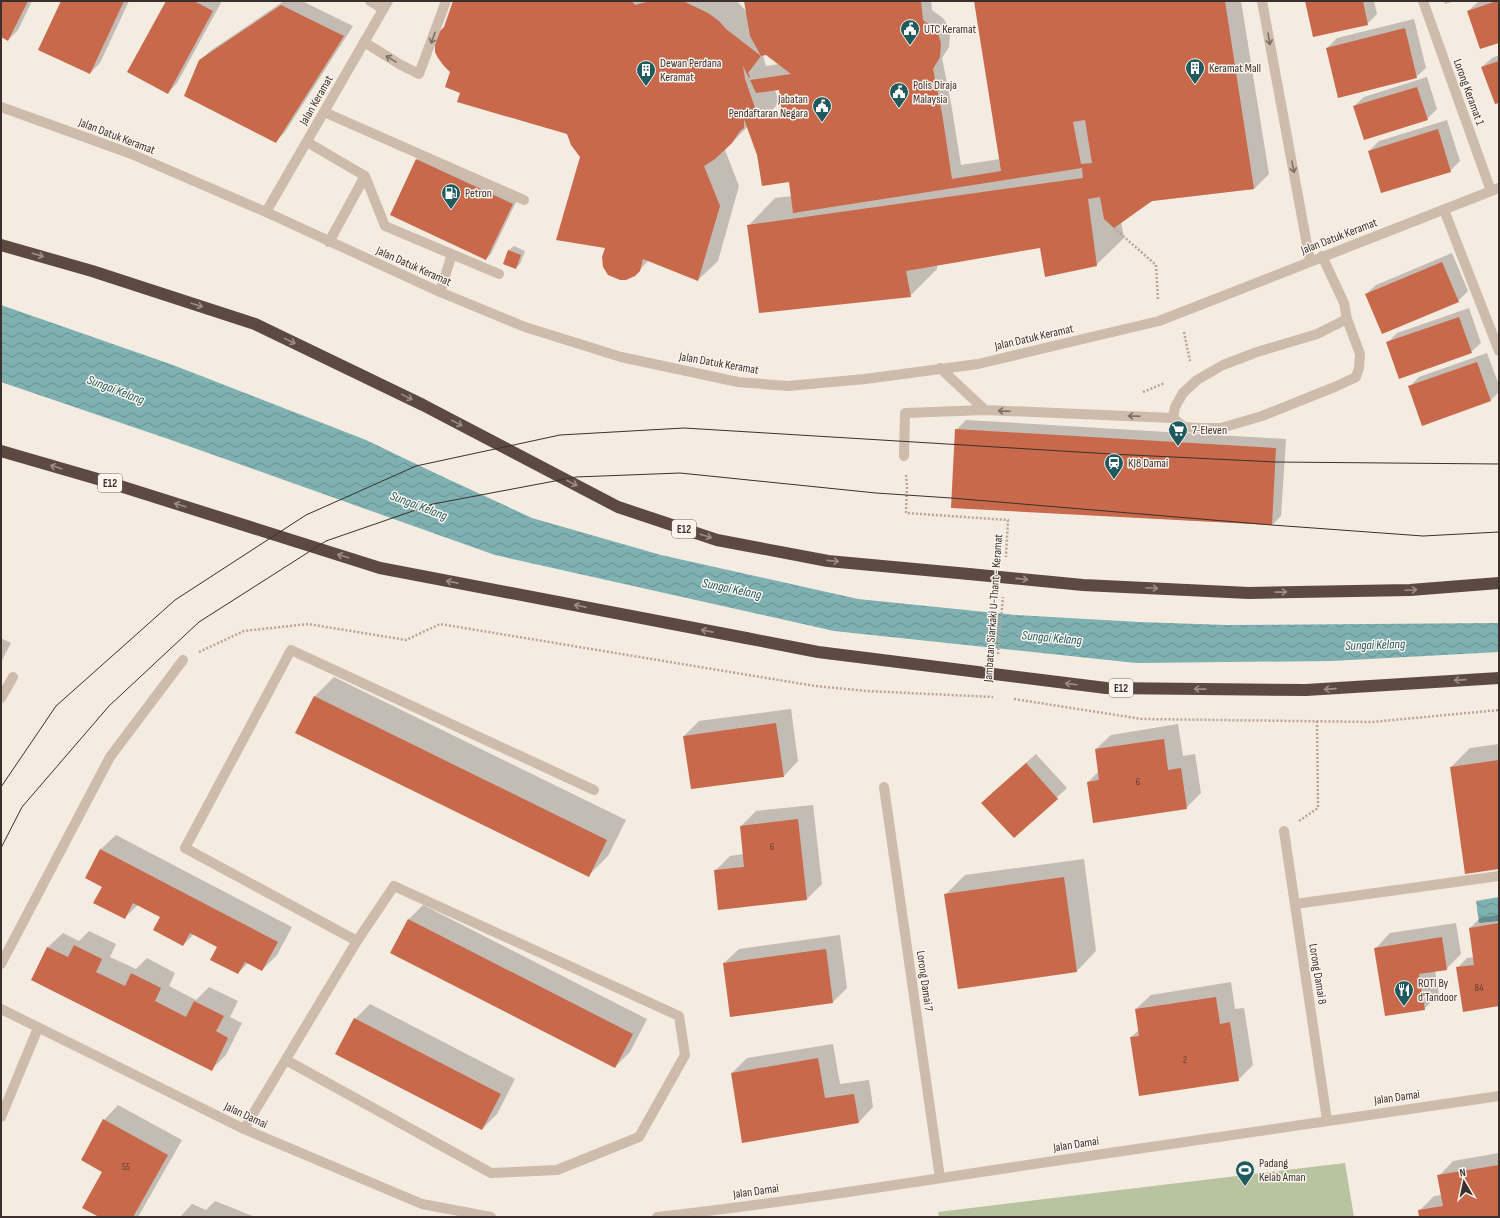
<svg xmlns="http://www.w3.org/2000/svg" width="1500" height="1218" viewBox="0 0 1500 1218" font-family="'Sofia Sans Condensed',sans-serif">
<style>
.park{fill:#b8c4a0}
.water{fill:url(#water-waves)}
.shadow{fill:#0003;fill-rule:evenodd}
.building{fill:#c8694b;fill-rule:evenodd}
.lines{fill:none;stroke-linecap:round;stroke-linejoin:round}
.path{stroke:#b9a596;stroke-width:2.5;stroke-dasharray:2 2;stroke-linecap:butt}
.service{stroke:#cdbbac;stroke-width:10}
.minor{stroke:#cdbbac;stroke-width:10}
.tertiary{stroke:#cdbbac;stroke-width:10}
.motorway{stroke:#5c4a42;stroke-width:12}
.tram{stroke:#3b302b;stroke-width:1}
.motorway-bridge{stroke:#5c4a42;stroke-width:12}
.oneway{stroke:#7d6f65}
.oneway2{stroke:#9c8e87}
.labels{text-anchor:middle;stroke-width:3;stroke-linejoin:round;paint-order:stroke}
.number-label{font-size:10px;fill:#5e3e33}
.shield{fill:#fbf5ee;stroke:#756b66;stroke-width:1}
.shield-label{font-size:11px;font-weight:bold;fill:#3b302b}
.poi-label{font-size:12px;fill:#3b302b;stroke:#fbf5ee;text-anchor:start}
.street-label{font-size:12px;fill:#3b302b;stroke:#fbf5ee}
.water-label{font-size:13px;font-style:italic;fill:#1f5a5e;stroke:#fbf5ee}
</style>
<defs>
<pattern id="water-waves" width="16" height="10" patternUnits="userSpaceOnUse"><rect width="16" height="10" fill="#7fb0b2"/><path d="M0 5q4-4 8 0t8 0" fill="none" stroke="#699091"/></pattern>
</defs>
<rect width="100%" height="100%" fill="#f4ebe1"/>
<path class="park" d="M1345,1163L1354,1217H939L938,1212Z"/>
<path class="water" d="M1,305L173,365L366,440L437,474L532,518L661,555L858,599L1015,615L1139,622L1226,625L1499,623V652L1332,661L1136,663L834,631L495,555L177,442L1,382Z
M1499,897V921L1479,923L1476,901Z"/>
<path class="shadow" d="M1,1H32L18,30L8,40L1,36Z
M62,1H129L100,63L90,73Z
M167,1H222L177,83L168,93Z
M284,1H302L353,26L285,132L275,142L200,61L210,51Z
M455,1H737L747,12L745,1H931L932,10L943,18L948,26L950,34L949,47L942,58L951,103L961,165L1000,159L975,1H1241L1269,174L1254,189L1152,201L1121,221L1124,238L1096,265L1041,247L937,264V269L910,296L748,226L775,198L792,196L790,182L758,154L748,126L725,150L739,186L718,261L698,280L649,260L635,275L607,247L581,157L567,134L461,92L452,71L445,27ZM766,54L779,64L766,66L763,55ZM780,89L783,112L768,114L778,104V99L775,90Z
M1306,1H1374L1377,14L1367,24Z
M1444,1H1455L1445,4Z
M1499,1V42L1468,11L1478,2Z
M1414,19L1426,68L1416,77L1327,48L1337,38Z
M1499,55V102L1482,67L1492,58Z
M1427,77L1437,109L1427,119L1354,106L1364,97Z
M1447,120L1460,161L1450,171L1369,151L1379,141Z
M422,155L517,200L491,254L486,259L417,160Z
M514,246L525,251L520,264L515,268L504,263L509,250Z
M1452,253L1468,291L1458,301L1366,294L1376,285Z
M1469,308L1481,343L1471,352L1387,343L1397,333Z
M1487,353L1499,385V392L1491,400L1422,424L1409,387L1419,377Z
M966,420L1286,439L1281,516L1272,525L952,507L956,430Z
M1,638L11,643L1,662Z
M334,677L626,820L608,856L589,875L314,697Z
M791,709L798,761L784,776L684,736L699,721Z
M1178,724L1183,756L1195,754L1201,793L1186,808L1088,782L1099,771L1096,749L1111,735Z
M1499,744V868L1451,767L1470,748Z
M1036,754L1067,788L1014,837L992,793Z
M813,805L822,884L807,899L715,871L730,856L744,854L741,826L756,811Z
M116,835L292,927L277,955L262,970L248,963L238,973L218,947L194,934L183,945L161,917L138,905L124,918L103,887L86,877L101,849Z
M1084,859L1096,951L1077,971L959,988L945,895L965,875Z
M423,905L647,1019L630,1052L615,1067L408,920Z
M1499,915V1005L1458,967L1467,958L1474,957L1470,928L1480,918Z
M1456,923L1461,954L1446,969L1435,971L1439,994L1424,1009L1376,948L1390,933Z
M89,931L116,944L110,957L136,969L147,958L175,973L169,986L196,1000L209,987L238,1001L230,1017L242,1023L226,1055L212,1069L32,980L48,947L63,933L79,941Z
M840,935L847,988L833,1002L724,963L739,949Z
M1231,982L1235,1009L1244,1008L1253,1065L1238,1080L1131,1037L1139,1030L1136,1009L1151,995Z
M370,1004L515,1079L497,1114L482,1129L355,1019Z
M833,1044L840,1084L869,1080L873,1107L859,1122L732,1073L747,1058Z
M118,1105L182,1140L138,1217H101L104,1120Z
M1499,1153V1217H1420L1419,1211L1434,1196L1442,1195L1439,1176L1453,1161Z
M215,1201L255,1217H180L192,1204L206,1210Z"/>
<path class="building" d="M1,1H28L8,41L1,37Z
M61,1H124L90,74L38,50Z
M166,1H194L213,11L168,94L127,72Z
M453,1H632L635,5L650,1H678L685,2L708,13L719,21L726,29L761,56L748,73L750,77L749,78L743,66L745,79L759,119L782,115L779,90L756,93L750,80L791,74L766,55L761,56L750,36L744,1H921L923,20L934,28L939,36L941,44L940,57L933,69L942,113L952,179L1001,171L974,1H1225L1254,189L1152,201L1114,228L1104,219L1100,197L1088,199L1097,266L1045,277L1040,248L906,271L911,297L759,313L747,225L1083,178L1082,168L793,213L789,182L762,186L757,155L744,119V128L740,131L732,143L715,159L704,166L720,206L698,281L643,259L640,271L635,276L626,280H620L608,275L603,267L602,257L605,248L556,240L580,157L571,145L567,134L457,102L460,93L445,87L450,72L444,66L438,58L435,52V43L439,32L444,27ZM1085,120L1092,163L1081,164L1073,122Z
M1305,1H1363L1368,25L1313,37Z
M1497,1H1499V43L1480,49L1467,11Z
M281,5L344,36L276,143L184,96L199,60Z
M1405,28L1417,78L1338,98L1326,48Z
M1499,61V103L1495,104L1481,67Z
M1417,87L1428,120L1364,140L1353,106Z
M1438,129L1451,172L1381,193L1368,151Z
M416,159L513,204L486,260L390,215Z
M508,250L521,255L516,269L503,264Z
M1442,262L1459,302L1382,334L1365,294Z
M1459,317L1472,353L1399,379L1386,342Z
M1477,362L1491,401L1422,426L1408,386Z
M955,429L1276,448L1272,525L951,508Z
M314,696L607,840L589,877L295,733Z
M776,723L784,777L691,789L683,736Z
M1164,739L1168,770L1181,768L1187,809L1093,823L1087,782L1099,780L1095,749Z
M1499,760V869L1465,874L1450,767Z
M1026,763L1058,799L1014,838L981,803Z
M798,819L807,900L718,910L714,870L744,867L740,826Z
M100,849L278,942L262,971L245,962L238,974L210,960L217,947L190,933L183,946L153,930L160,917L133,903L125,919L93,903L102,887L85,878Z
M1064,877L1077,972L958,989L944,894Z
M408,919L633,1034L615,1068L390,953Z
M1499,923V1006L1463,1012L1456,967L1474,965L1469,928Z
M1442,937L1447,970L1419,974L1425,1010L1385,1016L1374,948Z
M74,945L102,959L96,972L125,986L131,973L161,988L155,1001L186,1017L194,1001L224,1016L216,1031L228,1038L212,1071L31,980L47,947L68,957Z
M826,949L833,1003L730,1017L723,963Z
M1216,997L1220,1024L1230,1022L1239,1081L1139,1096L1130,1037L1139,1036L1135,1009Z
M354,1018L501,1094L482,1130L335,1054Z
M818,1058L825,1098L854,1094L859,1123L742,1143L731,1073Z
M103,1119L168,1155L133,1217H99L82,1208L102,1172L81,1160Z
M1499,1165V1217H1419L1418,1210L1443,1206L1437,1175Z"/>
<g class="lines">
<path class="path" d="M1114,228L1156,265L1158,300
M1184,332L1190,361
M1143,392L1165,383
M906,475L907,486L906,513L1008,520L1006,557
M199,652L244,631L308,624L406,640L440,624L815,686L867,691L993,697
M998,654L1003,597
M1014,699L1142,719L1372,722L1499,710
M1299,821L1318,808L1317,721"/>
<path class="service" d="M1262,1L1310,261
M364,42L401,65L419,74L446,1
M324,112L524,200
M307,142L365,176L385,226L499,274
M329,242L365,176
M1322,256L1344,303L1347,319L1360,354L1359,368L1356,377L1337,386L1262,416L1221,428H1199L1184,427L1173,418L1175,407L1183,393L1197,380L1223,365L1257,352L1317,334L1347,319
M440,292L452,254
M940,368L985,410L1173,418
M904,456L905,413L985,410
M1,698L13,677
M357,941L185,848L291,650L594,790
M1,964L110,757L183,660
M244,1129L357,941L394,886L679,1016L685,1055L639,1137L557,1170L491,1173L286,1060"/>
<path class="minor" d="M370,1L383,9
M1423,1L1491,191
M1444,210L1499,351
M266,212L388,1
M884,787L940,1178
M1284,831L1327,1120
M1295,904L1499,876
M1,1009L244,1129L422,1204L491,1217
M1,1117L38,1028
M657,1217C783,1203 908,1183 1034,1164C1189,1141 1344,1118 1499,1096"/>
<path class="tertiary" d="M1,107L129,153L266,212L440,292L525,327L621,357L738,382L788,386L865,379L978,364L1159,321L1499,188"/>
<path class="motorway" d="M1,245L92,271L255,324L423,405L618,507L717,540L828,561L969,574
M1,451L101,480L380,568L746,638"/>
<path class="tram" d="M1,787L56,706L175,600L306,515L416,466L560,435L684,428L1111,454L1276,462L1499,464
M1,848L22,807L109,706L199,622L326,541L433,504L576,477L680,473L876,493L951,498L1272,525L1423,536L1499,532"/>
<path class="motorway-bridge" d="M969,574L1083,585L1249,593L1410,590L1499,583
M746,638L818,652L1106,688L1306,690L1499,678"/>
</g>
<defs><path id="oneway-shaft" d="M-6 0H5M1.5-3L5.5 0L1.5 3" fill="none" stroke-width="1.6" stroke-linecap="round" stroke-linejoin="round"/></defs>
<g class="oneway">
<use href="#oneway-shaft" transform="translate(433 38) rotate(110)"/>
<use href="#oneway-shaft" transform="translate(1269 39) rotate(80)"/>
<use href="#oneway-shaft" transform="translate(391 59) rotate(-148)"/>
<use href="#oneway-shaft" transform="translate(1293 167) rotate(79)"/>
<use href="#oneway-shaft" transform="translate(1004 411) rotate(-178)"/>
<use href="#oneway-shaft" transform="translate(1134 416) rotate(-178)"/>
</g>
<g class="oneway2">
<use href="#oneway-shaft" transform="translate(38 255) rotate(16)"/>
<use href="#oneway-shaft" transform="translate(197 305) rotate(18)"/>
<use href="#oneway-shaft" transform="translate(290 341) rotate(26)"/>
<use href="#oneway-shaft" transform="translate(407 397) rotate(26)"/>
<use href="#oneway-shaft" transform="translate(457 423) rotate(28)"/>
<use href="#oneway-shaft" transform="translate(56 467) rotate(-163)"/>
<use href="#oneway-shaft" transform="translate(572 483) rotate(28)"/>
<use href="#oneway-shaft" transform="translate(180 505) rotate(-163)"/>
<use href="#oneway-shaft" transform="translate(706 536) rotate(18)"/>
<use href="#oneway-shaft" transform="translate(343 556) rotate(-163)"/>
<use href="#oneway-shaft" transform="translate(833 561) rotate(6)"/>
<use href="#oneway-shaft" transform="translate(1022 579) rotate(6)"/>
<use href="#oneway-shaft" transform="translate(452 582) rotate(-169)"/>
<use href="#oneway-shaft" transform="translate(1152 588) rotate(3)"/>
<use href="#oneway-shaft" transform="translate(1411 590) rotate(-3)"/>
<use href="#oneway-shaft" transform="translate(1281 592) rotate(-1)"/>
<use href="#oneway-shaft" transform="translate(580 606) rotate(-169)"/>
<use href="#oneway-shaft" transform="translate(707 631) rotate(-169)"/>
<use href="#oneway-shaft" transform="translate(1460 680) rotate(176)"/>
<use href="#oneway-shaft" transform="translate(1071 684) rotate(-173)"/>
<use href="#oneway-shaft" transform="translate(1200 689) rotate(-179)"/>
<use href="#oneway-shaft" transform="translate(1330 689) rotate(176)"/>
</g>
<defs>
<g id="civic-pin" transform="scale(1)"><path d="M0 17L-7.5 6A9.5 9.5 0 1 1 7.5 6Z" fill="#1f5a5e" stroke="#fbf5ee"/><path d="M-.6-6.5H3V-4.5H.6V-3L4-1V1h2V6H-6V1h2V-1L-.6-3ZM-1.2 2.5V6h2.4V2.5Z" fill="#fff"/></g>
<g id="building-pin" transform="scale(1)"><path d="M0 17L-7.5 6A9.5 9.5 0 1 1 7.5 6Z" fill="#1f5a5e" stroke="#fbf5ee"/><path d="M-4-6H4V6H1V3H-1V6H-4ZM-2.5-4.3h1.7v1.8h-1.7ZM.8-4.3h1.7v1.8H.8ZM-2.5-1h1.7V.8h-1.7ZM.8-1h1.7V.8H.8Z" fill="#fff"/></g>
<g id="fuel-pin" transform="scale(1)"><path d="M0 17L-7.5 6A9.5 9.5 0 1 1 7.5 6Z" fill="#1f5a5e" stroke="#fbf5ee"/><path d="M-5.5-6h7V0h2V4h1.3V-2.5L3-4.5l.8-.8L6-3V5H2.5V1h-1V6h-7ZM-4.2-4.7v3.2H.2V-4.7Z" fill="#fff"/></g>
<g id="supermarket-pin" transform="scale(1)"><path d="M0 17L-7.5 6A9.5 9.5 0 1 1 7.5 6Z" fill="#1f5a5e" stroke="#fbf5ee"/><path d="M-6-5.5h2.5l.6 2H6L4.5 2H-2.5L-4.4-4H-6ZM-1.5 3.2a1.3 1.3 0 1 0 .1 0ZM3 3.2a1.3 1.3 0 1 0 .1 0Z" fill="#fff"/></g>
<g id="station-pin" transform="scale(1)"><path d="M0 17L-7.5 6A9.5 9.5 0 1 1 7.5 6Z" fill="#1f5a5e" stroke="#fbf5ee"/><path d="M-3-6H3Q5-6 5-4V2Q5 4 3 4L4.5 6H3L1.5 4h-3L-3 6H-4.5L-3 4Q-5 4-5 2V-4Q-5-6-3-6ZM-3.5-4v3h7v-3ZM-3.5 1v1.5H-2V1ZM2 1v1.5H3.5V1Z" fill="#fff"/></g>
<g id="restaurant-pin" transform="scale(1)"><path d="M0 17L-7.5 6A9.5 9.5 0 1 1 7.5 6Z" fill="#1f5a5e" stroke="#fbf5ee"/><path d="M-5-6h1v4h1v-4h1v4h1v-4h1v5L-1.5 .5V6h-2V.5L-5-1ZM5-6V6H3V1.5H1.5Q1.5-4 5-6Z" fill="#fff"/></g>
<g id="stadium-pin" transform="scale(1)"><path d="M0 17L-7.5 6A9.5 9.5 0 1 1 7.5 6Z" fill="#1f5a5e" stroke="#fbf5ee"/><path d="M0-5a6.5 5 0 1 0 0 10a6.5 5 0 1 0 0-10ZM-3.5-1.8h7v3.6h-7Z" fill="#fff"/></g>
</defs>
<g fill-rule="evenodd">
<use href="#civic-pin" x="910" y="29"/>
<use href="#building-pin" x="1195" y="68"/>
<use href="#building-pin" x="646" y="70"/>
<use href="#civic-pin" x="899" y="92"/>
<use href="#civic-pin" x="822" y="106"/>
<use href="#fuel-pin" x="451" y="193"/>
<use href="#supermarket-pin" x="1178" y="430"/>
<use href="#station-pin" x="1114" y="463"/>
<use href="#restaurant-pin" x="1404" y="990"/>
<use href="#stadium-pin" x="1245" y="1170"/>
</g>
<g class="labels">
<g class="number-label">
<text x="1138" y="785">6</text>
<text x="772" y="850">6</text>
<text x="1479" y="991">84</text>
<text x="1185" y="1063">2</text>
<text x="126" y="1170">55</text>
</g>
<g class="shield">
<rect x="98" y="474" width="24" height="18" rx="3"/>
<rect x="672" y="520" width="24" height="18" rx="3"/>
<rect x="1109" y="679" width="24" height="18" rx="3"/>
</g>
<g class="shield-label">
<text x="110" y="487">E12</text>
<text x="684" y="533">E12</text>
<text x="1121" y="692">E12</text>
</g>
<g class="poi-label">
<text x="924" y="33">UTC Keramat</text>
<text x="660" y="67">Dewan Perdana<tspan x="660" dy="14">Keramat</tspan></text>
<text x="1209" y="72">Keramat Mall</text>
<text x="913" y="89">Polis Diraja<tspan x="913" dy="14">Malaysia</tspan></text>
<text x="808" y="103" text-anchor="end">Jabatan<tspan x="808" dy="14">Pendaftaran Negara</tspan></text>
<text x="465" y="197">Petron</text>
<text x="1192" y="434">7-Eleven</text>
<text x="1128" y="467">KJ8 Damai</text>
<text x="1418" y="987">ROTI By<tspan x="1418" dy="14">d'Tandoor</tspan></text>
<text x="1259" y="1167">Padang<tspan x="1259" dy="14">Kelab Aman</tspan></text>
</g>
<g class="street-label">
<text transform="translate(1469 92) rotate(70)" y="4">Lorong Keramat 1</text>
<text transform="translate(316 100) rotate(-60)" y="4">Jalan Keramat</text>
<text transform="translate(117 136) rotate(21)" y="4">Jalan Datuk Keramat</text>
<text transform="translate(1339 236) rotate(-21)" y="4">Jalan Datuk Keramat</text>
<text transform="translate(414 266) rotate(24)" y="4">Jalan Datuk Keramat</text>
<text transform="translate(1034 337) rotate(-13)" y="4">Jalan Datuk Keramat</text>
<text transform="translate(719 363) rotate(10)" y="4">Jalan Datuk Keramat</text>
<text transform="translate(993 608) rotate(-86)" y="4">Jambatan Siarkaki U-Thant - Keramat</text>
<text transform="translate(1318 974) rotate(81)" y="4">Lorong Damai 8</text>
<text transform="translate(925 981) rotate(82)" y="4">Lorong Damai 7</text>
<text transform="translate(1397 1097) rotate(-8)" y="4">Jalan Damai</text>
<text transform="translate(246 1115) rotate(25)" y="4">Jalan Damai</text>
<text transform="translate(1076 1144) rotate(-9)" y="4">Jalan Damai</text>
<text transform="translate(756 1191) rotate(-8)" y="4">Jalan Damai</text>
</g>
<g class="water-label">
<text transform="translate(116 389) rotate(21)" y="5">Sungai Kelang</text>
<text transform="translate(419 505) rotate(21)" y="5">Sungai Kelang</text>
<text transform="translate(732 588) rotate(12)" y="5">Sungai Kelang</text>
<text transform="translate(1052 637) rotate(5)" y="5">Sungai Kelang</text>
<text transform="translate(1375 644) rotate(-2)" y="5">Sungai Kelang</text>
</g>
</g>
<rect width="1500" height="1218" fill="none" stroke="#3b302b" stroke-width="4"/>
<g transform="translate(1464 1182) rotate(351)" stroke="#fbf5ee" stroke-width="3" paint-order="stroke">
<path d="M0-3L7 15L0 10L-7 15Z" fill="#3b302b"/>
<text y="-6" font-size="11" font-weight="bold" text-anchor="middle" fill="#3b302b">N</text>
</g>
</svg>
